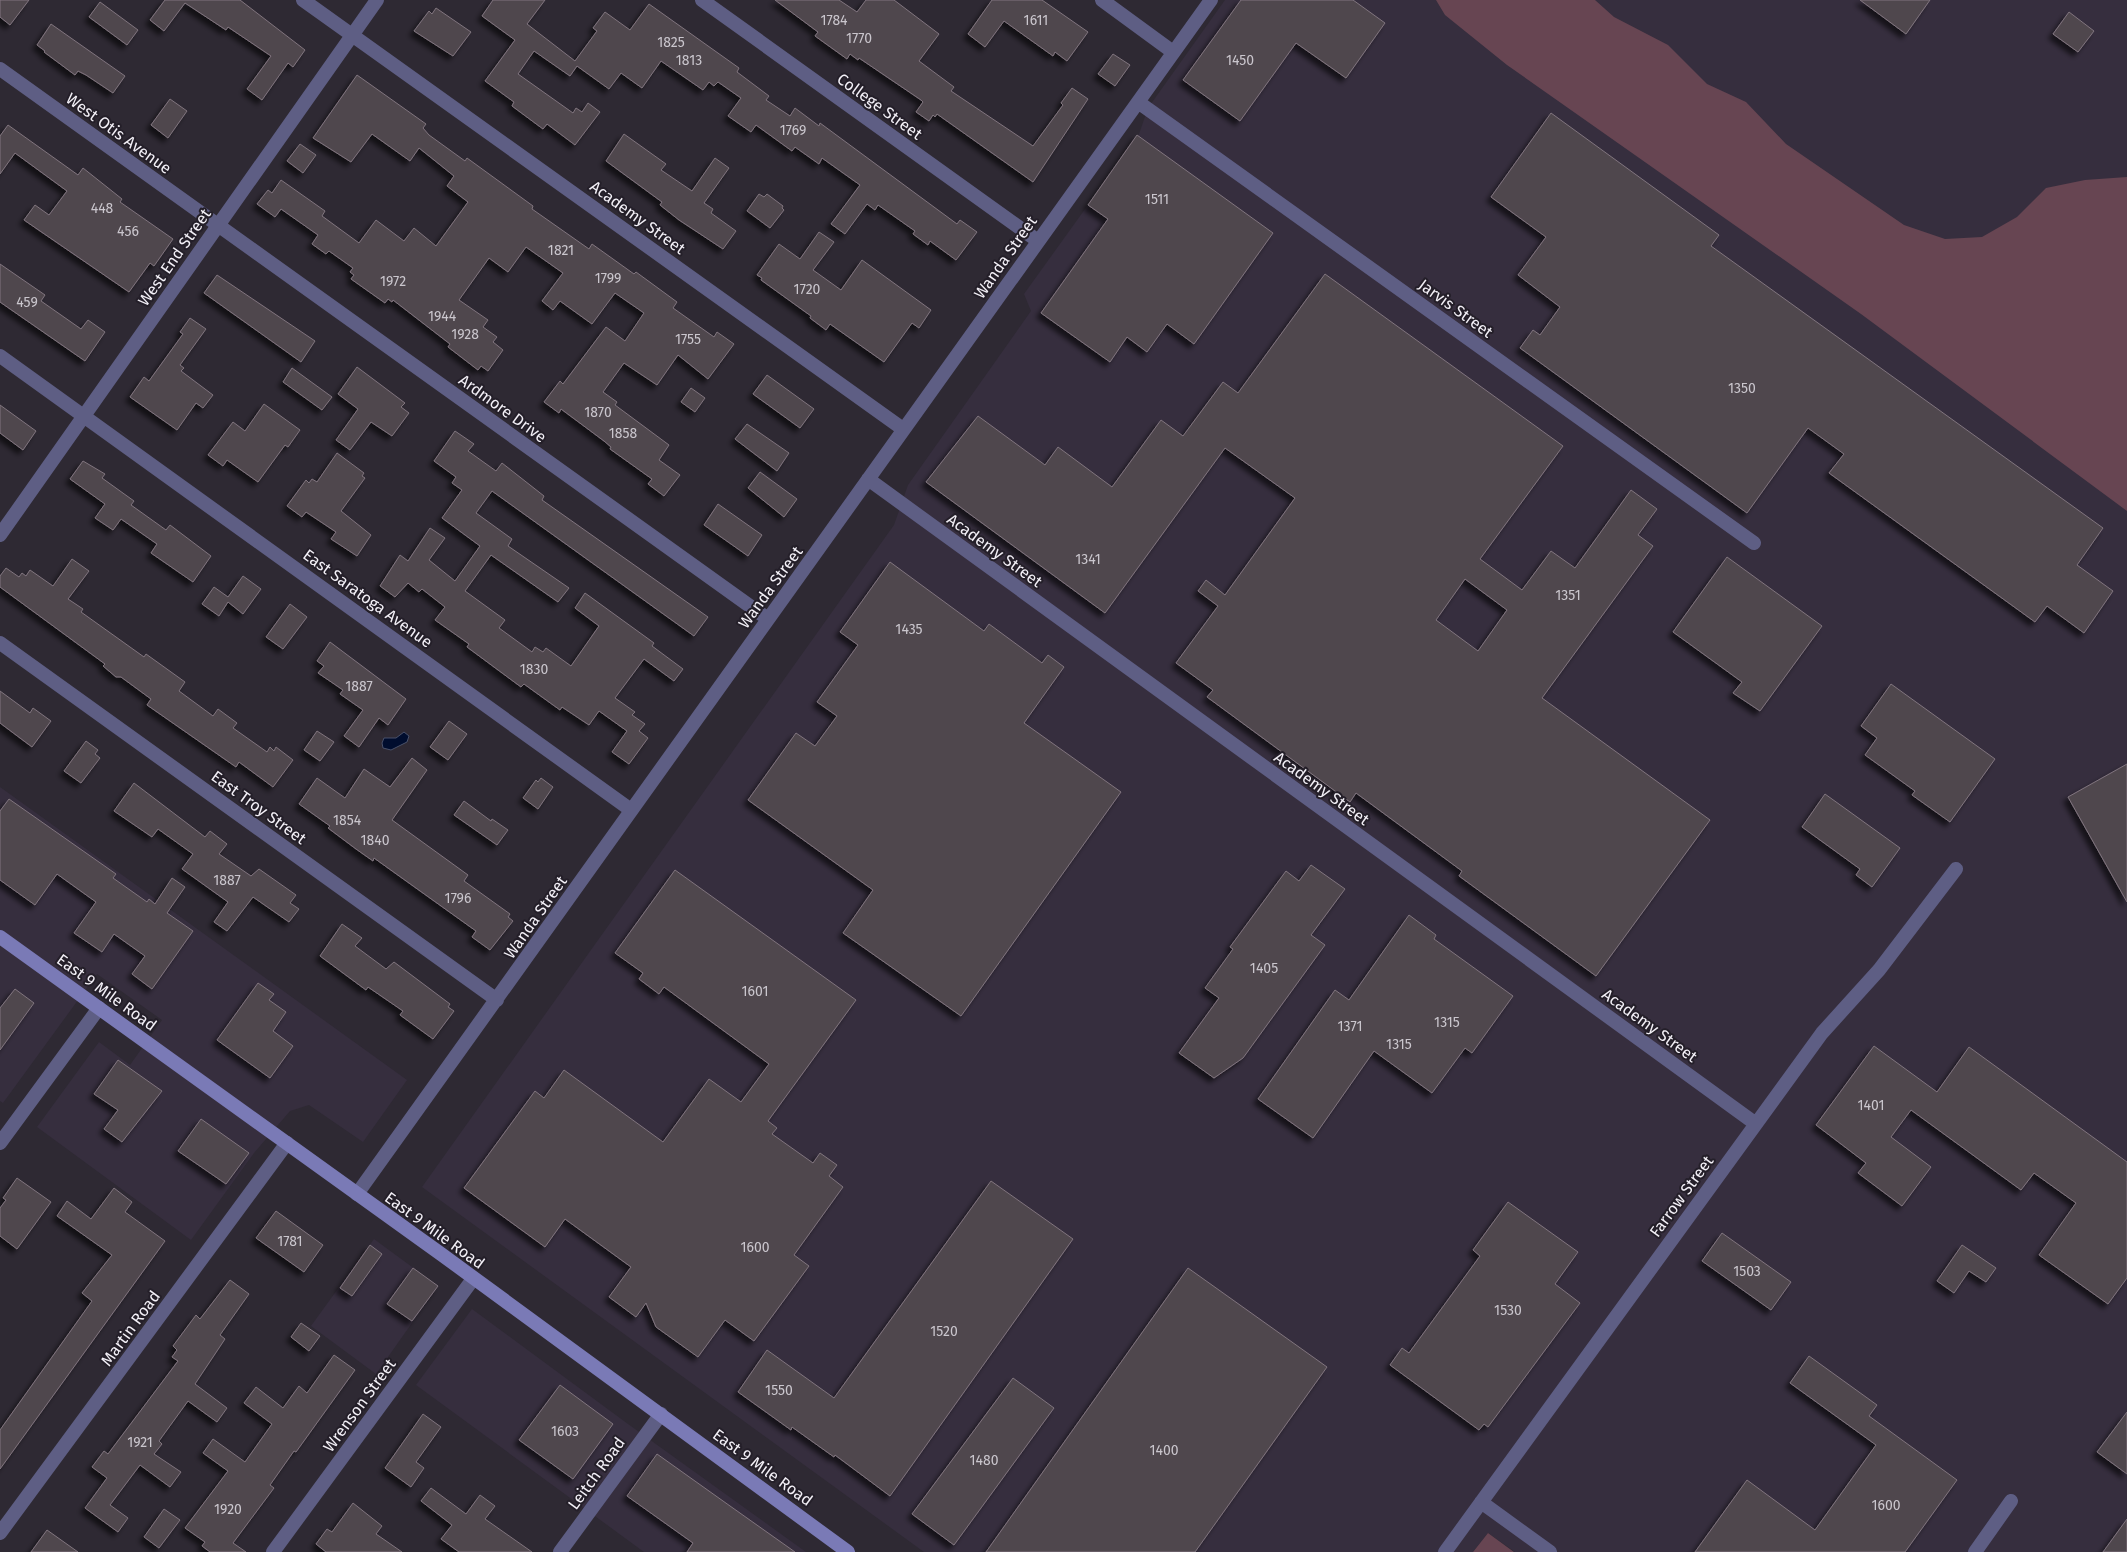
<svg xmlns="http://www.w3.org/2000/svg" width="2127" height="1552" viewBox="0 0 2127 1552" font-family="'Fira Sans',sans-serif">
<style>
.built{fill:#362e3e}
.green{fill:#674552}
.water{fill:#000d2e;stroke:#49516a}
.building{fill:#50464e;stroke:#80757e;fill-rule:evenodd;filter:url(#shadow)}
.lines{fill:none;stroke-linecap:round;stroke-linejoin:round}
.minor{stroke:#5e5e84;stroke-width:14}
.secondary{stroke:#7a7ab6;stroke-width:14}
.labels{text-anchor:middle;stroke-width:4;stroke-linejoin:round;paint-order:stroke}
.number-label{font-size:14px;fill:#cac6cd}
.street-label{font-size:16px;fill:#f3f0f7;stroke:#241f29}
</style>
<defs>
<filter id="shadow"><feDropShadow dx="-4.5" dy="4.5" stdDeviation="2.5" flood-color="#0009"/></filter>
</defs>
<rect width="100%" height="100%" fill="#2e2933"/>
<path class="built" d="M1225,0H2127V1552H1515L1488,1533L1473,1552H924L422,1187L894,525L908,485L1031,311L1024,294L1139,134L1148,108Z
M0,787L407,1080L363,1142L309,1105L290,1111L254,1153L191,1240L37,1127L99,1042L130,1065L162,1020L97,974L3,1103L0,1101Z
M374,1239L438,1286L376,1374L311,1326Z
M472,1309L628,1424L806,1552H644L416,1385Z"/>
<path class="green" d="M1436,0H1595L1614,17L1668,45L1707,84L1746,102L1786,144L1904,225L1945,239L1982,237L2017,217L2046,188L2085,180L2127,177V511L1861,314L1507,65L1445,15Z
M1488,1533L1514,1552H1473Z"/>
<path class="water" d="M404,732L409,736L407,742L391,750L383,748L382,743L384,738H396Z"/>
<path class="building" d="M0,0H29L10,25L0,17Z
M165,0H240L305,50L293,67L288,63L262,100L247,89L271,56L228,27L226,30L185,3L164,31L150,20Z
M493,0H545L527,24L575,61L597,31L593,28L605,12L630,30L649,4L739,68L737,72L769,96L766,100L790,116L795,108L819,126L820,123L957,224L960,220L977,232L956,260L930,241L928,245L913,234L915,231L878,205L875,210L867,204L845,234L831,224L860,185L822,158L819,164L795,147L792,151L756,125L751,132L728,116L741,98L718,82L714,86L709,82L703,90L661,61L642,88L621,73L609,89L577,66L570,76L534,51L518,74L573,113L576,108L582,112L588,103L600,112L575,145L547,124L543,129L512,106L514,102L485,81L515,40L482,16Z
M775,0H839L857,12L866,0H894L939,34L919,61L954,87L951,91L1033,146L1063,105L1061,103L1072,88L1088,99L1033,182L937,114L935,117L933,115L929,121L916,112L923,102L921,100L859,58L858,60L850,54L847,59L815,36L818,32Z
M992,0H1042L1088,32L1067,61L1055,52L1053,56L1004,21L985,47L968,34Z
M1241,0H1353L1385,23L1346,78L1296,43L1240,121L1183,80Z
M1860,0H1930L1906,34Z
M100,2L138,30L127,45L89,17Z
M436,8L471,32L453,56L414,31L429,11L432,14Z
M2069,12L2094,31L2078,52L2053,34Z
M51,24L125,76L113,93L86,75L78,71L75,75L44,52L45,51L37,45Z
M1113,54L1130,65L1115,86L1098,74Z
M357,75L426,124L423,128L429,135L465,161L467,158L533,206L532,209L589,249L592,244L634,274L636,272L677,302L673,308L714,337L717,332L734,344L708,379L678,355L657,385L624,363L603,392L617,402L615,405L669,445L659,460L680,475L664,496L648,484L652,479L610,449L611,447L604,441L561,409L559,413L544,402L560,381L563,384L606,327L625,341L644,313L615,293L592,324L560,301L553,310L542,301L563,273L526,247L508,272L489,258L459,300L488,320L483,327L497,337L493,342L503,350L488,371L481,366L478,370L448,347L450,344L393,300L392,302L388,299L385,303L351,279L354,275L350,272L353,268L329,251L326,254L312,244L318,235L281,209L275,217L257,204L268,190L272,193L281,180L325,211L322,216L359,243L376,220L404,241L414,228L436,246L468,202L447,186L454,176L419,148L410,161L372,134L351,162L313,138Z
M170,99L187,111L168,138L151,125Z
M1551,113L1719,235L1711,246L2103,528L2077,565L2113,591L2084,633L2047,606L2035,622L1829,473L1844,454L1808,428L1747,513L1520,348L1533,330L1540,335L1560,307L1518,275L1546,237L1491,197Z
M8,125L78,175L83,168L122,199L120,202L173,239L154,266L150,263L129,292L24,220L35,205L49,215L67,191L15,153L0,174V136Z
M624,134L666,164L661,170L692,191L715,158L729,168L704,203L713,209L711,213L736,231L723,249L679,220L660,205L662,202L606,161Z
M1137,135L1273,233L1194,344L1167,324L1147,352L1127,337L1110,362L1041,313L1108,219L1088,205Z
M300,144L316,155L303,173L287,161Z
M759,194L764,197L767,194L783,206L782,208L784,210L770,228L747,211Z
M819,232L834,242L813,270L841,290L862,260L931,310L919,328L912,323L884,362L830,324L826,330L810,318L811,316L761,280L762,278L757,275L779,244L800,259Z
M0,264L45,295L41,301L81,329L88,320L105,332L85,361L0,302Z
M1325,274L1563,446L1480,559L1522,590L1551,551L1575,568L1631,490L1657,509L1638,535L1653,546L1542,698L1710,820L1596,976L1459,876L1462,871L1356,793L1350,802L1207,697L1213,690L1176,663L1218,606L1198,591L1206,580L1225,595L1295,498L1225,448L1105,613L926,482L978,416L1045,465L1058,447L1112,487L1161,420L1183,436L1223,382L1238,393ZM1465,579L1507,610L1478,651L1436,620Z
M217,275L315,341L301,362L204,293Z
M190,318L206,329L180,365L184,368L181,371L213,395L203,408L196,403L177,430L130,397L144,377L149,381L183,334L180,332Z
M357,367L405,403L401,407L409,413L392,436L371,422L350,450L336,440L358,409L338,394Z
M292,368L332,397L322,410L283,382Z
M767,375L814,409L800,428L753,394Z
M691,388L705,398L695,412L681,402Z
M264,404L300,430L288,447L285,445L258,482L227,460L223,466L208,455L233,422L245,431Z
M0,405L36,431L23,450L0,433Z
M747,424L789,453L777,471L735,439Z
M455,431L474,444L468,451L496,471L502,463L544,496L542,500L708,617L694,636L492,491L476,513L512,539L508,546L569,588L558,602L491,555L465,591L505,620L499,628L532,652L535,647L543,652L546,648L571,666L599,626L575,608L585,593L654,643L652,646L683,669L674,681L644,659L615,698L635,712L632,715L645,724L639,731L648,738L629,764L612,752L627,731L599,711L589,725L562,707L560,710L524,684L521,687L467,647L469,644L435,620L445,607L422,589L419,592L408,583L395,597L380,586L400,555L408,561L430,528L445,538L429,560L455,581L480,546L442,518L462,490L452,483L456,477L434,461Z
M337,453L364,473L362,476L365,478L341,511L371,535L357,556L331,539L336,532L306,512L302,517L287,506L306,480L309,483L312,479L317,482Z
M83,461L105,474L102,478L134,501L131,505L166,530L170,525L211,556L193,582L151,553L157,544L121,519L113,530L95,518L105,504L70,479Z
M760,472L797,499L784,517L748,488Z
M718,504L762,535L748,556L704,525Z
M1727,557L1822,626L1760,711L1733,693L1742,682L1673,632Z
M72,559L89,571L68,599L83,609L81,612L144,657L146,654L185,682L179,691L213,716L218,709L237,723L233,728L267,752L270,747L274,751L276,747L293,760L273,787L239,762L236,767L147,705L151,699L121,677H116L103,666L105,664L0,587V576L6,568L19,577L22,573L26,576L30,570L53,586Z
M890,562L984,631L989,624L1042,663L1048,655L1064,667L1024,723L1121,792L961,1016L843,933L873,890L748,800L796,733L815,746L837,716L817,702L858,645L840,632Z
M243,576L261,589L243,614L228,602L219,616L202,604L214,587L228,597Z
M290,604L307,617L283,649L266,637Z
M330,642L406,699L388,725L379,718L359,747L344,736L363,710L340,694L343,690L318,673L324,666L317,661Z
M1891,684L1995,759L1950,822L1912,795L1915,791L1865,755L1877,738L1861,726Z
M0,691L30,713L33,708L51,721L32,747L0,723Z
M449,721L467,734L448,760L430,747Z
M317,731L334,742L320,761L304,750Z
M86,741L98,750L95,754L100,758L81,783L64,771Z
M412,758L427,770L392,820L468,875L464,881L510,914L508,917L513,921L490,950L472,937L476,931L374,858L373,861L356,849L328,828L330,826L299,804L317,778L345,798L364,769L390,787Z
M2127,764V902L2068,797Z
M541,778L553,787L538,809L523,798L536,780L538,782Z
M134,783L205,837L210,831L227,844L219,854L251,876L259,869L296,895L290,903L299,909L289,922L253,897L227,931L214,922L228,902L182,869L193,854L158,829L152,837L114,811Z
M1825,794L1900,848L1872,887L1856,875L1860,869L1802,827Z
M9,799L116,874L113,878L147,902L149,899L155,904L172,878L185,887L167,913L193,931L152,989L132,974L145,956L114,934L102,952L74,933L96,902L57,874L35,905L0,880V811Z
M464,801L491,821L492,819L508,830L497,845L454,815Z
M1311,865L1345,889L1311,935L1325,945L1243,1058L1214,1078L1179,1053L1219,998L1205,988L1233,949L1230,947L1286,871L1299,881Z
M675,870L856,1000L768,1121L777,1128L772,1134L813,1163L820,1153L837,1165L829,1176L843,1187L794,1255L809,1266L754,1341L725,1320L698,1357L656,1327L646,1303L636,1317L609,1297L631,1267L565,1219L545,1247L464,1188L535,1091L544,1098L564,1070L663,1142L709,1079L741,1102L769,1064L664,987L659,994L639,979L643,973L615,953Z
M1409,915L1436,935L1434,939L1513,996L1472,1053L1465,1048L1432,1093L1374,1051L1313,1138L1258,1099L1335,990L1349,1000Z
M342,924L362,938L355,946L386,969L394,962L450,1004L448,1007L454,1011L433,1039L400,1015L403,1011L368,987L366,990L320,956Z
M258,983L274,994L269,1000L286,1012L273,1031L293,1046L270,1078L217,1040Z
M15,989L34,1003L0,1050V1008Z
M1874,1046L1937,1092L1969,1047L2127,1162V1278L2108,1304L2039,1255L2076,1203L2034,1173L2021,1190L1911,1110L1891,1137L1931,1167L1902,1206L1858,1173L1866,1163L1816,1125Z
M118,1060L162,1091L122,1142L104,1129L118,1110L94,1094Z
M201,1119L249,1153L226,1184L178,1151Z
M17,1178L51,1202L17,1249L0,1236V1208L6,1200L3,1198Z
M991,1181L1073,1239L890,1496L835,1455L834,1457L792,1427L791,1430L738,1392L767,1350L834,1398Z
M114,1188L132,1202L125,1212L165,1241L0,1469V1430L92,1301L82,1293L112,1255L57,1216L67,1201L91,1219Z
M1508,1202L1578,1252L1555,1284L1580,1303L1488,1427L1484,1424L1479,1430L1390,1365L1402,1348L1409,1353L1480,1256L1473,1250Z
M276,1211L323,1245L304,1272L256,1238Z
M1722,1233L1791,1282L1771,1310L1702,1261Z
M370,1245L382,1254L352,1296L340,1288Z
M1962,1245L1996,1268L1986,1282L1969,1271L1954,1293L1937,1281Z
M413,1268L438,1286L412,1321L387,1304Z
M1188,1268L1327,1367L1195,1552H986Z
M230,1280L249,1294L220,1335L225,1339L195,1384L227,1408L217,1422L188,1401L159,1441L162,1444L154,1454L181,1472L170,1487L140,1465L110,1505L128,1518L118,1532L85,1508L107,1478L92,1467L104,1451L108,1454L178,1361L172,1357L177,1350L173,1346L196,1315L200,1319Z
M301,1323L320,1336L309,1351L291,1337Z
M334,1355L355,1370L296,1452L294,1451L270,1485L274,1488L233,1543L246,1552H210L202,1546L205,1542L185,1528L228,1471L203,1453L213,1439L245,1462L272,1424L244,1403L256,1387L283,1408L299,1386L307,1393Z
M1809,1356L1877,1405L1869,1416L1957,1480L1905,1552H1695L1747,1480L1815,1530L1876,1445L1790,1383Z
M1013,1378L1054,1408L954,1545L912,1514Z
M560,1385L613,1424L573,1479L519,1440Z
M2127,1412V1474L2097,1452Z
M423,1414L441,1427L416,1462L424,1468L411,1487L385,1468Z
M657,1454L723,1501L795,1552H687L693,1543L627,1496Z
M431,1488L466,1514L480,1495L495,1506L485,1519L532,1552H459L441,1539L452,1525L421,1501Z
M353,1503L382,1526L376,1534L402,1552H326L316,1544L327,1529L332,1532Z
M164,1509L180,1520L159,1548L144,1537Z
M2127,1519V1552H2103Z
M47,1530L78,1552H31Z"/>
<g class="lines">
<path class="minor" d="M303,0L903,429
M702,0L1038,241
M1102,0L1173,52
M0,69L768,619
M1138,102L1754,543
M0,356L631,810
M868,479L1756,1124
M0,535L377,0
M0,643L497,1000
M0,1143L99,1008
M357,1194L1211,0
M1481,1502L1550,1552
M0,1533L287,1143
M273,1552L473,1279
M560,1552L661,1414
M1445,1552L1822,1033L1879,970L1956,869
M1975,1552L2011,1501"/>
<path class="secondary" d="M0,937L441,1254L848,1552"/>
</g>
<g class="labels">
<g class="number-label">
<text x="834" y="25">1784</text>
<text x="1036" y="25">1611</text>
<text x="859" y="43">1770</text>
<text x="671" y="47">1825</text>
<text x="689" y="65">1813</text>
<text x="1240" y="65">1450</text>
<text x="793" y="135">1769</text>
<text x="1157" y="204">1511</text>
<text x="102" y="213">448</text>
<text x="128" y="236">456</text>
<text x="561" y="255">1821</text>
<text x="608" y="283">1799</text>
<text x="393" y="286">1972</text>
<text x="807" y="294">1720</text>
<text x="27" y="307">459</text>
<text x="442" y="321">1944</text>
<text x="465" y="339">1928</text>
<text x="688" y="344">1755</text>
<text x="1742" y="393">1350</text>
<text x="598" y="417">1870</text>
<text x="623" y="438">1858</text>
<text x="1088" y="564">1341</text>
<text x="1568" y="600">1351</text>
<text x="909" y="634">1435</text>
<text x="534" y="674">1830</text>
<text x="359" y="691">1887</text>
<text x="347" y="825">1854</text>
<text x="375" y="845">1840</text>
<text x="227" y="885">1887</text>
<text x="458" y="903">1796</text>
<text x="1264" y="973">1405</text>
<text x="755" y="996">1601</text>
<text x="1447" y="1027">1315</text>
<text x="1350" y="1031">1371</text>
<text x="1399" y="1049">1315</text>
<text x="1871" y="1110">1401</text>
<text x="290" y="1246">1781</text>
<text x="755" y="1252">1600</text>
<text x="1747" y="1276">1503</text>
<text x="1508" y="1315">1530</text>
<text x="944" y="1336">1520</text>
<text x="779" y="1395">1550</text>
<text x="565" y="1436">1603</text>
<text x="140" y="1447">1921</text>
<text x="1164" y="1455">1400</text>
<text x="984" y="1465">1480</text>
<text x="1886" y="1510">1600</text>
<text x="228" y="1514">1920</text>
</g>
<g class="street-label">
<text transform="translate(880 106) rotate(36)" y="6">College Street</text>
<text transform="translate(119 133) rotate(36)" y="6">West Otis Avenue</text>
<text transform="translate(638 217) rotate(36)" y="6">Academy Street</text>
<text transform="translate(174 257) rotate(-55)" y="6">West End Street</text>
<text transform="translate(1005 257) rotate(-55)" y="6">Wanda Street</text>
<text transform="translate(1456 308) rotate(36)" y="6">Jarvis Street</text>
<text transform="translate(503 408) rotate(36)" y="6">Ardmore Drive</text>
<text transform="translate(995 550) rotate(36)" y="6">Academy Street</text>
<text transform="translate(770 587) rotate(-54)" y="6">Wanda Street</text>
<text transform="translate(368 598) rotate(36)" y="6">East Saratoga Avenue</text>
<text transform="translate(1322 788) rotate(36)" y="6">Academy Street</text>
<text transform="translate(259 807) rotate(36)" y="6">East Troy Street</text>
<text transform="translate(535 917) rotate(-55)" y="6">Wanda Street</text>
<text transform="translate(107 992) rotate(36)" y="6">East 9 Mile Road</text>
<text transform="translate(1650 1025) rotate(36)" y="6">Academy Street</text>
<text transform="translate(1681 1196) rotate(-54)" y="6">Farrow Street</text>
<text transform="translate(435 1230) rotate(36)" y="6">East 9 Mile Road</text>
<text transform="translate(130 1328) rotate(-54)" y="6">Martin Road</text>
<text transform="translate(359 1405) rotate(-54)" y="6">Wrenson Street</text>
<text transform="translate(763 1467) rotate(36)" y="6">East 9 Mile Road</text>
<text transform="translate(596 1473) rotate(-54)" y="6">Leitch Road</text>
</g>
</g>
</svg>
